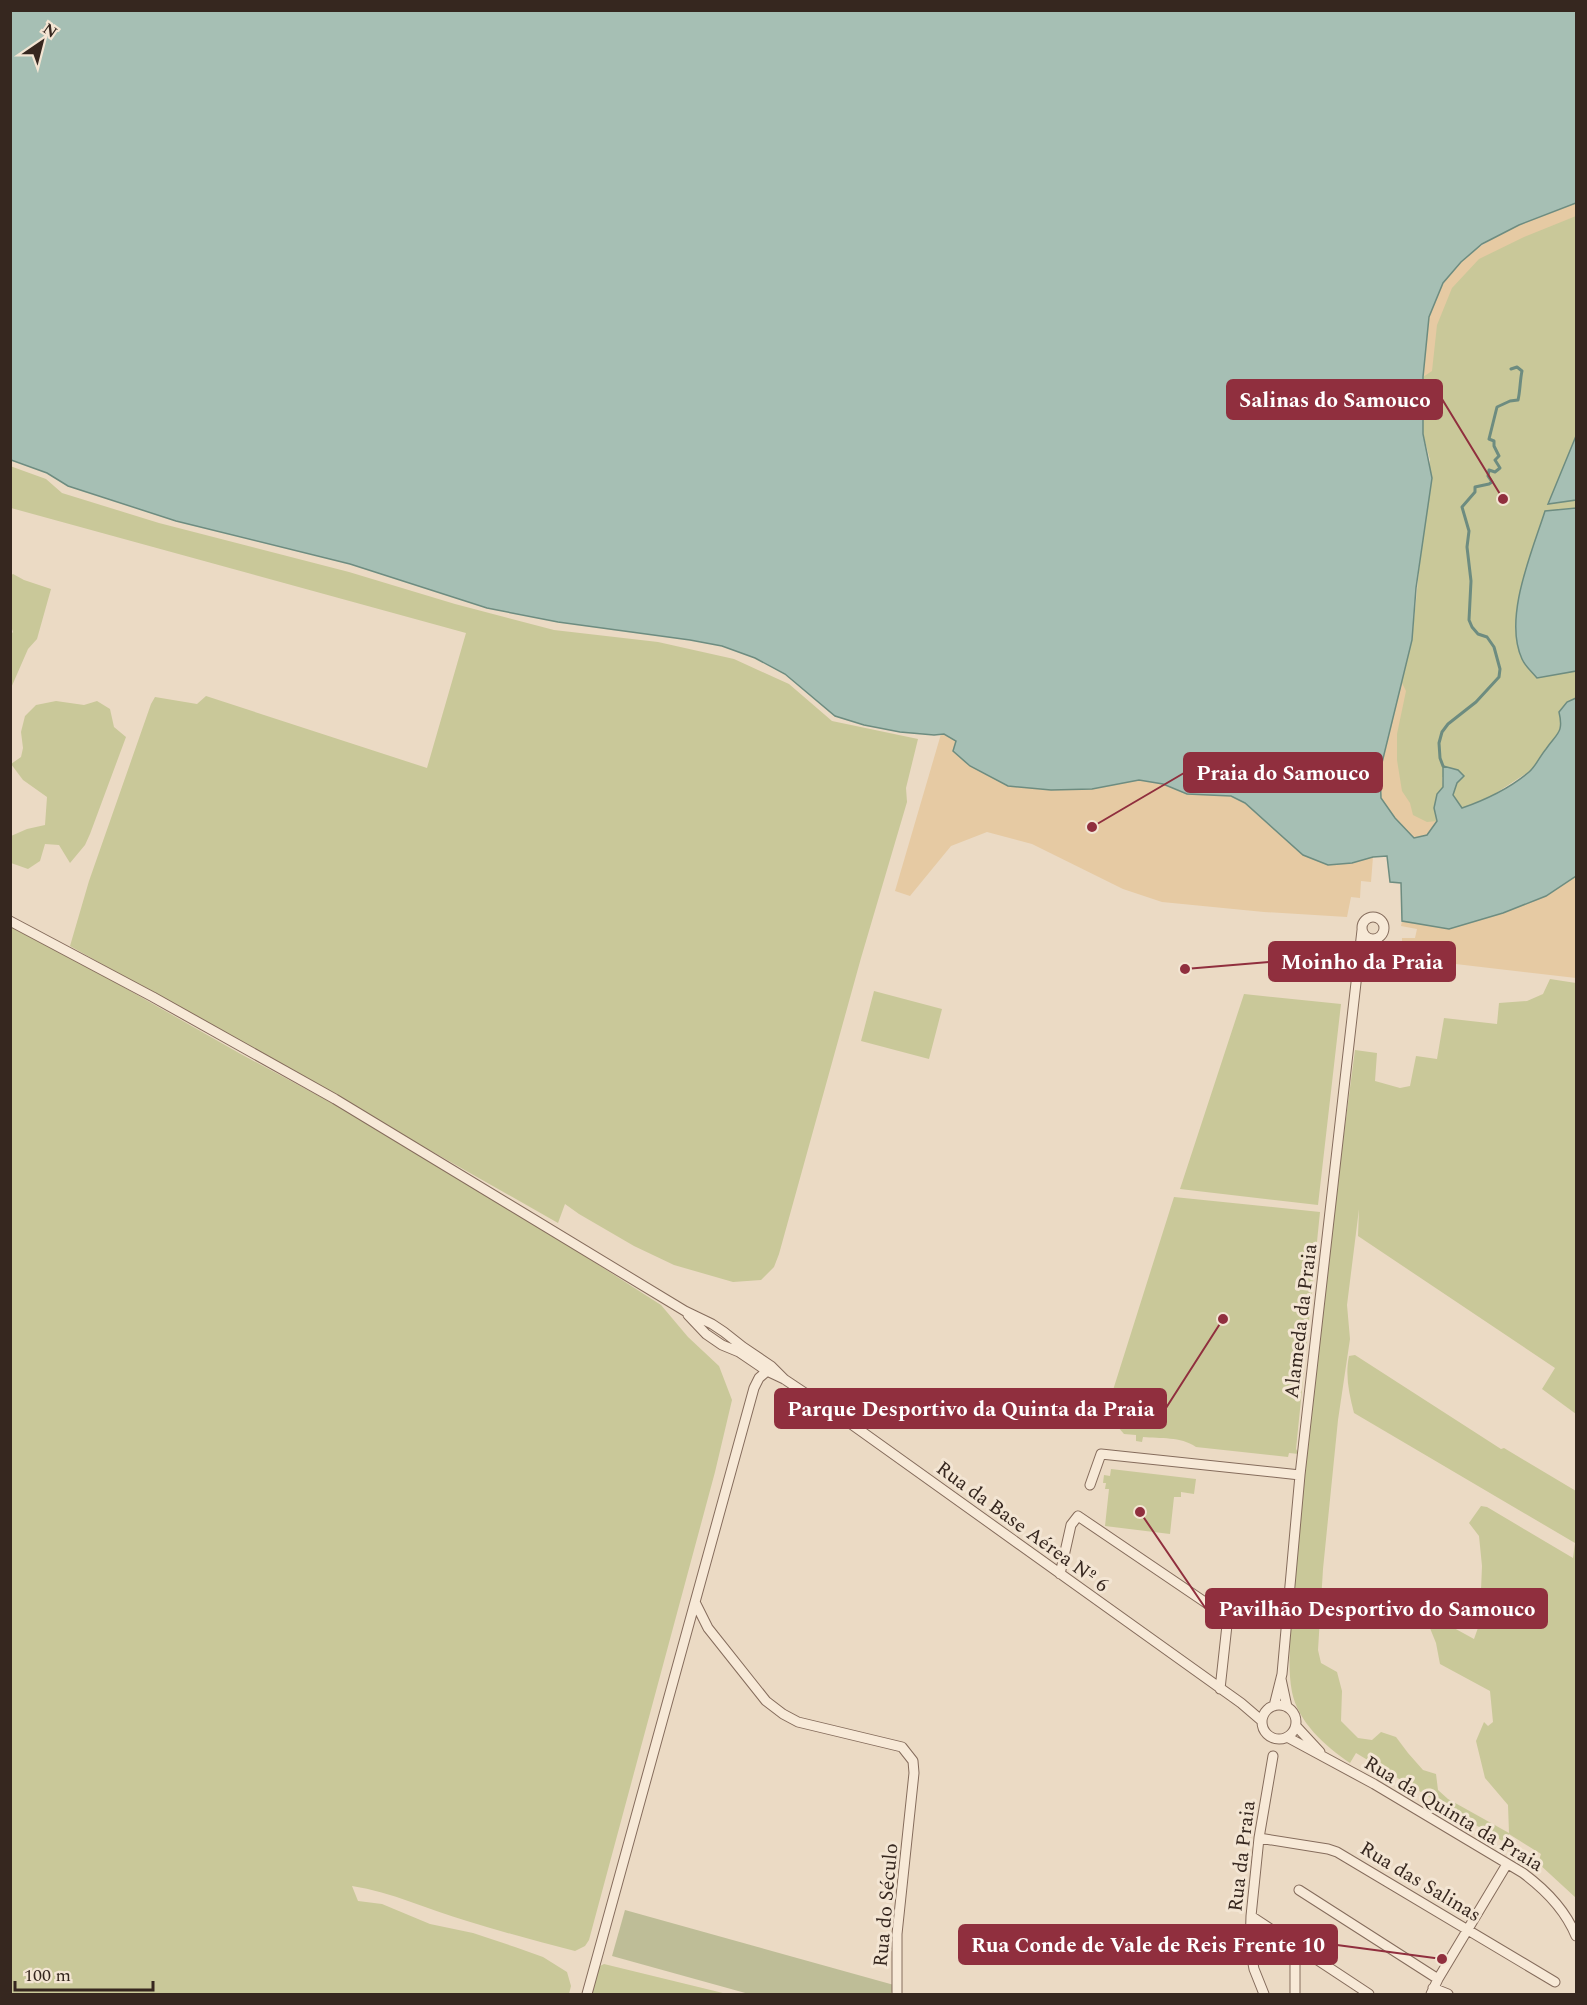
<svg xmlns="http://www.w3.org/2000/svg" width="1587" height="2005" viewBox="0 0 1587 2005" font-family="Spectral,serif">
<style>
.green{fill:#c9c899}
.sand{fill:#e6caa3}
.cemetery{fill:#bebd97}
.water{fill:#a6bfb4;stroke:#6d8c80;stroke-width:1.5}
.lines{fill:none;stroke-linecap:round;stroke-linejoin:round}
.stream{stroke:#6d8c80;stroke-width:3}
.minor-casing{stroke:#856c5c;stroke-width:11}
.minor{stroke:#f7e9d7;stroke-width:9}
.labels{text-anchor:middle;stroke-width:6;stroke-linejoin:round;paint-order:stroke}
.street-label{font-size:20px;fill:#36271f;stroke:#f3e5d3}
.leader{fill:none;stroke:#902f3e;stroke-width:2}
.callout-dot{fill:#902f3e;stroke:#f3e5d3;stroke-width:2}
.callout{fill:#902f3e;stroke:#902f3e;stroke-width:2}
.callout-label{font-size:21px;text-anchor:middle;font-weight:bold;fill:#fff}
</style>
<rect width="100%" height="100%" fill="#ebdac4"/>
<path class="green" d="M1576,203V824L1530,771L1490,797L1462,808L1453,795L1457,783L1442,777L1443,787C1434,798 1434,807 1437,821L1427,835L1380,771L1412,640L1430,460L1423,434V377L1429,317L1437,295L1461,262Z
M10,466L46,479L62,493L159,523L349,572L455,604L554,630L658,642L734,659L789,684L832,721L918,739L906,788L907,802L861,958L779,1254L774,1267L761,1280L733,1282L674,1265L634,1246L579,1214L565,1204L558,1223L70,946L89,881L151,704L155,697L197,704L206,696L427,768L466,633L11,508Z
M13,574L24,580L51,589L37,639L28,649L11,688V634L13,632L11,626L10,576Z
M56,701L84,705L97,701L110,709L114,727L126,737L90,834L85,845L70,863L59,845L45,844L40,861L28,869L11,863V836L27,829L45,825L47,797L23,780L11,764L21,757L23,748L21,732L25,716L36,705Z
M10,926L62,952L239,1053L365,1121L538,1226L661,1305L688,1337L719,1366L732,1400L715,1472L589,1940L585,1946L575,1951C539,1942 503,1932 467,1921C429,1910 392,1892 352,1886L358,1901L382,1904L430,1924L473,1933L515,1947L543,1957L567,1972L571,1986L569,1994H11Z
M1550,979L1576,983V1414L1542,1389L1555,1368L1358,1236L1359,1209L1347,1305L1350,1339L1338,1420L1323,1569L1318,1650L1321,1663L1337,1672L1342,1691L1341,1721L1358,1738L1372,1740L1381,1732L1396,1737L1408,1753L1423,1770L1436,1774L1438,1790L1448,1799L1509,1833L1508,1805L1485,1778L1476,1741L1484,1722L1488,1726L1493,1722L1490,1691L1440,1664L1436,1643L1423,1611L1474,1639L1484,1611L1481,1590L1482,1566L1479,1536L1469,1523L1481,1506L1487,1507L1573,1558L1575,1543L1354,1413C1349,1394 1345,1375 1349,1356L1355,1355L1501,1449L1504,1448L1576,1491V1898L1538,1863L1541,1854L1509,1834L1504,1842L1356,1753L1350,1763C1325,1746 1298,1722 1292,1692C1288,1672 1290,1651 1290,1631L1314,1361L1355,1050L1377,1053L1375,1081L1400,1088L1410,1086L1416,1056L1437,1059L1444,1018L1497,1024L1499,1003L1527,1001L1543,994Z
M874,991L942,1009L929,1059L861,1041Z
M1244,994L1341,1004L1318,1205L1180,1189Z
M1174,1197L1320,1212L1296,1449L1299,1454L1289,1453L1288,1457L1196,1447C1180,1436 1161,1439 1143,1437L1142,1442L1136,1441V1435L1124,1434L1118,1427L1102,1425Z
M1111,1469L1196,1479L1194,1494L1181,1492V1497H1174L1170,1534L1105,1526L1109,1489H1105L1106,1483H1103L1104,1475L1110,1476Z
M604,1964L727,1994H592L598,1970L600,1966Z"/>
<path class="sand" d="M1576,202V216L1524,237L1479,259L1452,288L1437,325L1432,371L1423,377C1425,357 1424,336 1429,317C1445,248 1519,225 1576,202Z
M1402,683L1406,691L1397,734V760L1402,791L1410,803L1413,815L1427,822L1437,821L1427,835L1414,838C1404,828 1386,811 1381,798C1374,776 1396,708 1402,683Z
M941,734H944L956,741L1008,786L1051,790L1092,789L1139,780L1163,784L1187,794L1231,796L1245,803L1303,855L1328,865L1352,863L1373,857L1371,882L1361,881L1360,898L1351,897L1347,917L1264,912L1162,902L1123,889L1032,844L987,832L951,846L910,896L895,891Z
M1576,876V978L1430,961V955L1402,951V938H1415L1417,929L1401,926L1402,921L1449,929L1503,913L1546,896Z"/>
<path class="cemetery" d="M625,1910L894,1985L891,1994H749L612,1956Z"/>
<path class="water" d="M11,10L1576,11V203L1519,225L1482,244L1461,262L1443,283L1429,317L1423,377V434L1432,478L1416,588L1412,640L1380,771L1381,798L1395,818L1414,838L1427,835L1437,821L1434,808L1437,794L1443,787V766L1458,770L1464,776L1457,783L1453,795L1462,808C1485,800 1510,788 1529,772C1536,766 1540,756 1546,749C1557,733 1564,733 1559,712L1567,702L1576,698V876L1546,896L1503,913L1449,929L1402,921L1401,883L1390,882L1387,856L1373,857L1352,863L1328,865L1303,855L1245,803L1231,796L1187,794L1163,784L1139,780L1092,789L1051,790L1008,786L970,766L953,751L956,741L944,734L934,735L900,732L864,725L835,716L785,674L755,658L722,646L690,640L558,622L487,608L350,564L176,521L68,486L47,473L11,460Z
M1576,436V500L1548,504Z
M1576,508V671L1537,678C1532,672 1525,666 1522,659C1503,618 1532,552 1545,511Z"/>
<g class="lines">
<path class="stream" d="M1443,766L1440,758L1439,743L1442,732L1448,724L1476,702L1499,677L1500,669L1494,647L1487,637L1478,634L1472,627L1469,620L1471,581L1467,547L1469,531L1462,507L1475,492V487L1489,484L1492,482L1488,476L1489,470L1495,472L1500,468L1495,460L1499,456L1494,446V441L1489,439L1497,407L1510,401L1518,400C1520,393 1520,380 1522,371L1517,367L1511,369"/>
<g class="minor-casing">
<path id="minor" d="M1362 928a11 11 0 1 1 22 0a11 11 0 1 1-22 0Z
M10,921L153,997L335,1099L685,1311L712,1324L724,1332L743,1347L771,1366L784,1379
M688,1315L706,1334L722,1345L739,1352L767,1371L784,1379L847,1421L1241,1703L1262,1721
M1090,1485L1101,1454L1300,1475
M1060,1574L1071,1525L1078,1516L1221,1613L1226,1617L1227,1625L1220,1689
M695,1602L708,1628L766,1701L783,1714L798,1722L902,1747L913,1761L914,1773L897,1934V1994
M1281,1679L1287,1707
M1262 1722a17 17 0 1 1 34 0a17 17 0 1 1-34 0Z
M1274,1706L1282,1674L1300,1475L1362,930
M1296,1726L1320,1752
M1287,1737L1374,1784L1523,1873C1546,1890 1565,1909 1576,1936
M1259,1838L1328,1849L1337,1852L1555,1982
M1299,1890L1438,1979
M1251,1916L1369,1994
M1433,1988L1448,1994
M587,1994L754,1388L759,1378L767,1371
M1264,1994L1254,1969L1250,1948L1251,1916L1259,1838L1273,1756
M1295,1994V1946
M1431,1994L1438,1979L1507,1864"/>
</g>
<use href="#minor" class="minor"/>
</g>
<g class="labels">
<g class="street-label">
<text transform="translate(1300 1321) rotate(-83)" y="7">Alameda da Praia</text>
<text transform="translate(1023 1526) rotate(36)" y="7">Rua da Base Aérea Nº 6</text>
<text transform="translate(1454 1813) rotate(31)" y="7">Rua da Quinta da Praia</text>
<text transform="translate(1241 1856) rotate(-83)" y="7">Rua da Praia</text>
<text transform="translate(1421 1881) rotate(31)" y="7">Rua das Salinas</text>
<text transform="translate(885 1905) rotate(-85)" y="7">Rua do Século</text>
</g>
</g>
<path class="leader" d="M1503 499L1442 399M1092 827L1184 773M1185 969L1269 962M1223 1319L1166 1408M1140 1512L1206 1609M1442 1959L1337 1945"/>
<g class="callout-dot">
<circle cx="1503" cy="499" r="6"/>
<circle cx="1092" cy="827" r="6"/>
<circle cx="1185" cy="969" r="6"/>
<circle cx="1223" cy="1319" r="6"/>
<circle cx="1140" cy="1512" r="6"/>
<circle cx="1442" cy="1959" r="6"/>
</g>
<g class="callout">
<rect x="1227" y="380" width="215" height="39" rx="6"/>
<rect x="1184" y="753" width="198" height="39" rx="6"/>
<rect x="1269" y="942" width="186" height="39" rx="6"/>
<rect x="775" y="1389" width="391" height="39" rx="6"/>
<rect x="1206" y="1589" width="341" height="39" rx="6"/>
<rect x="959" y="1925" width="378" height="39" rx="6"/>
</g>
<g class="callout-label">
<text x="1335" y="407">Salinas do Samouco</text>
<text x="1283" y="780">Praia do Samouco</text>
<text x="1362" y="969">Moinho da Praia</text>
<text x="971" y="1416">Parque Desportivo da Quinta da Praia</text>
<text x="1377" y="1616">Pavilhão Desportivo do Samouco</text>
<text x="1148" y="1952">Rua Conde de Vale de Reis Frente 10</text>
</g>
<rect width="1587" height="2005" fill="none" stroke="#36271f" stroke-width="24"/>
<g transform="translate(42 42) rotate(35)" stroke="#f3e5d3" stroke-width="4.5" paint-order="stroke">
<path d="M0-4.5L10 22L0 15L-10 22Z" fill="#36271f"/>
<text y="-9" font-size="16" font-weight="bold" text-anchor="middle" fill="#36271f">N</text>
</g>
<path d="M15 1981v9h138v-9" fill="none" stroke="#36271f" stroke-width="3"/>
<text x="24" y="1981" font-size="18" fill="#36271f" stroke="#f3e5d3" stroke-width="4.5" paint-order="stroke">100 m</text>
</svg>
